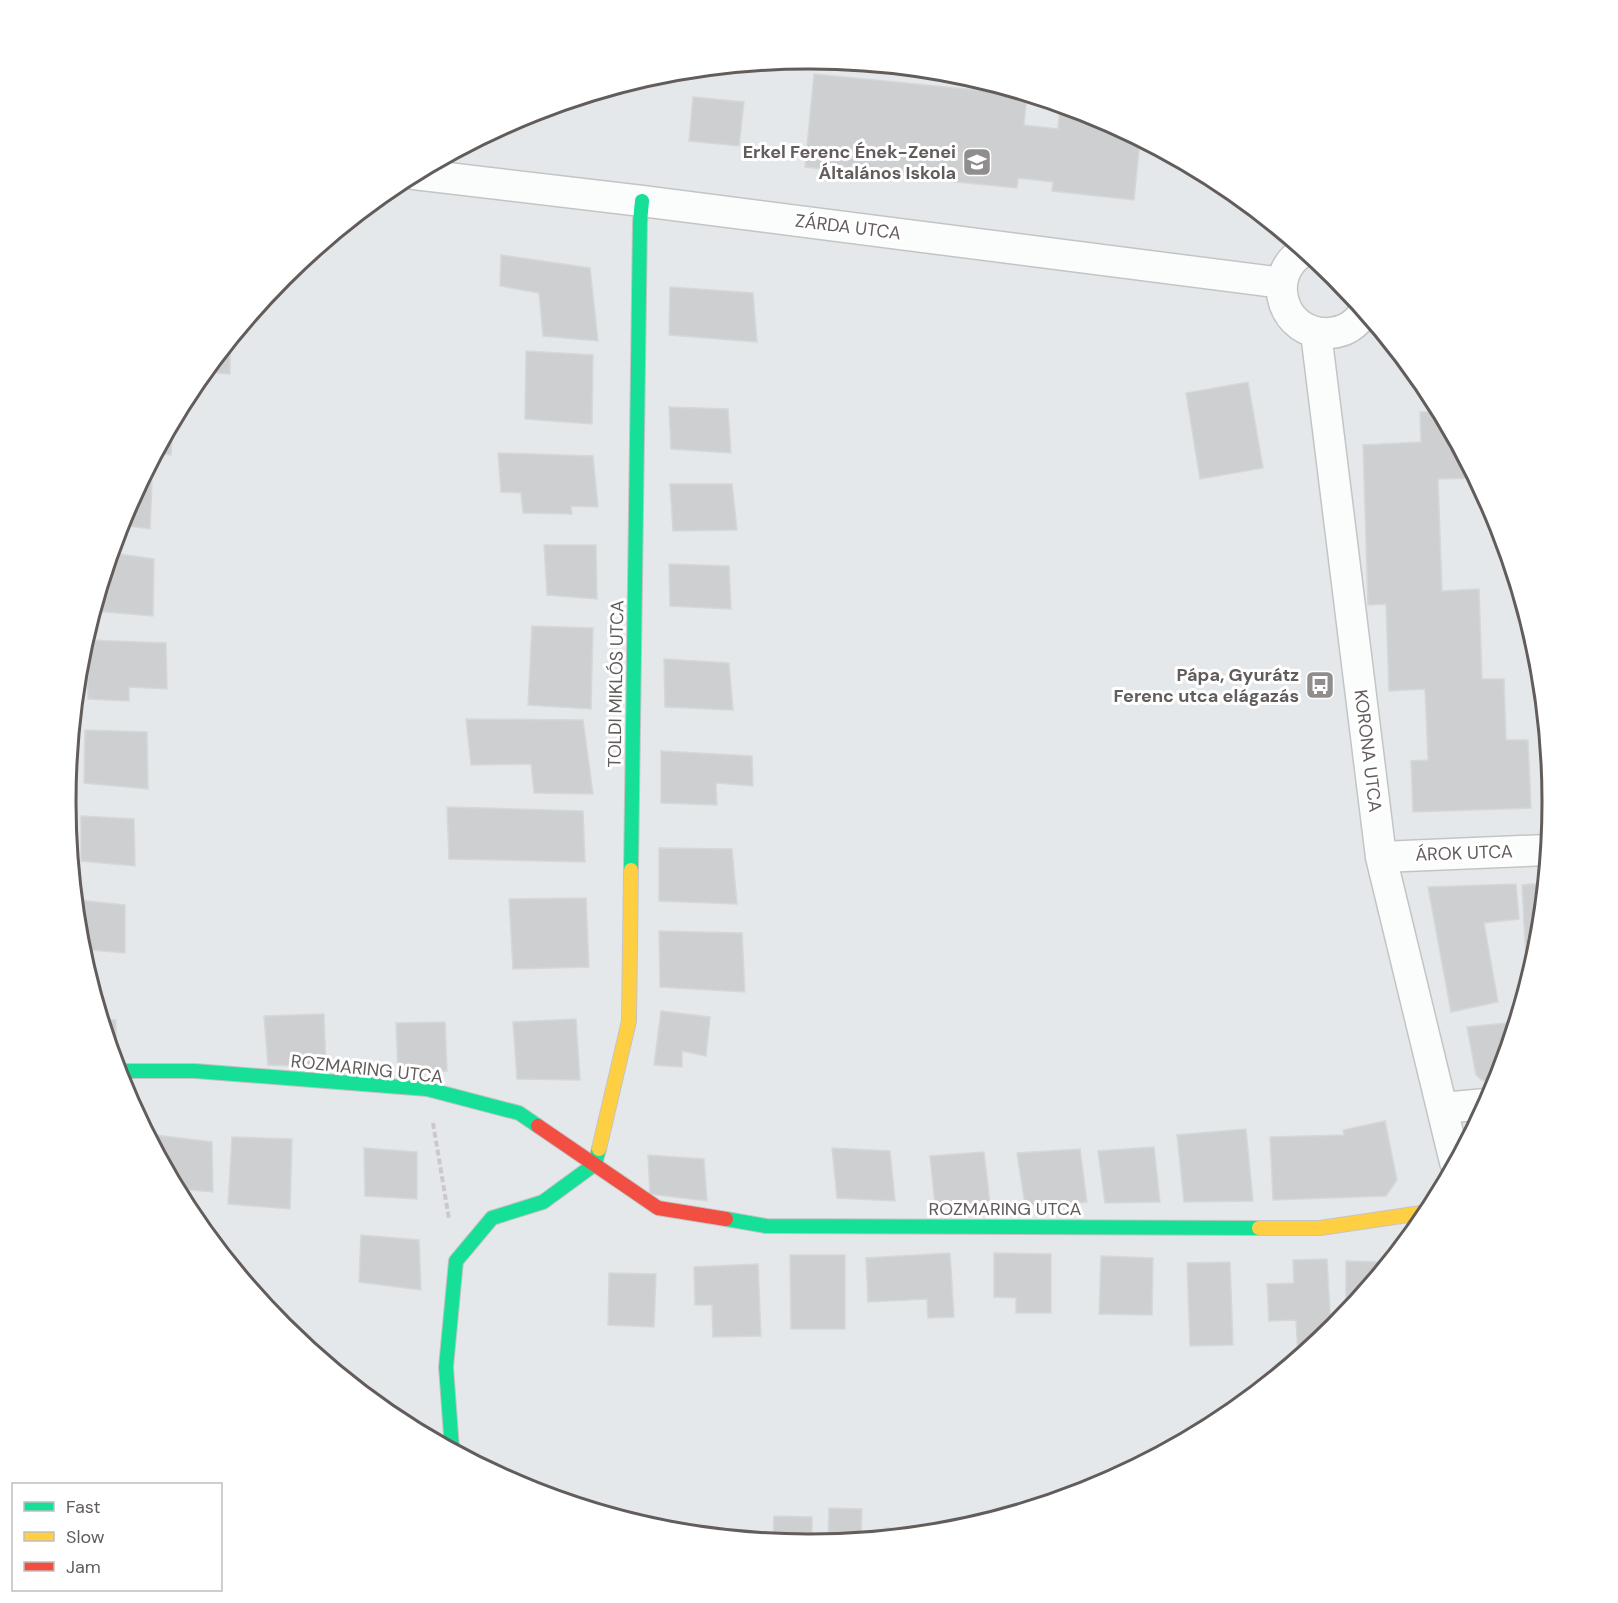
<svg xmlns="http://www.w3.org/2000/svg" width="1618" height="1603" viewBox="0 0 1618 1603" font-family="'DM Sans',sans-serif">
<style>
.building{fill:#cecfd1;stroke:#d4d8d9;stroke-width:1.5}
.lines{fill:none;stroke-linecap:round;stroke-linejoin:round}
.street-casing{stroke:#c5c4c4;stroke-width:33}
.fast-casing{stroke:#c5c4c4;stroke-width:16}
.slow-casing{stroke:#c5c4c4;stroke-width:16}
.jam-casing{stroke:#c5c4c4;stroke-width:16}
.path{stroke:#ccc8cc;stroke-width:4;stroke-dasharray:6 3;stroke-linecap:butt}
.street{stroke:#fbfcfc;stroke-width:30}
.fast{stroke:#16e098;stroke-width:14}
.slow{stroke:#ffcf43;stroke-width:14}
.jam{stroke:#f24e42;stroke-width:14}
.labels{text-anchor:middle;stroke-width:6;stroke-linejoin:round;paint-order:stroke}
.poi-label{font-size:18px;font-weight:bold;fill:#625c5b;stroke:#fff;text-anchor:end}
.street-label{font-size:18px;fill:#625c5b;stroke:#fff}
.rim{fill:none;stroke:#625c5b;stroke-width:3}
</style>
<rect width="100%" height="100%" fill="#e5e8ea"/>
<path class="building" d="M814,74L1027,95L1024,125L1058,129L1060,105L1094,115L1140,140L1134,200L1052,191L1053,182L1018,178L1017,188L805,167Z
M693,97L744,102L739,146L689,141Z
M501,255L590,268L598,341L543,336L539,293L500,286Z
M670,287L753,293L757,342L669,335Z
M230,342V374L205,372Z
M526,351L593,355L592,424L525,419Z
M1248,382L1263,468L1200,479L1186,393Z
M669,407L728,409L731,453L671,449Z
M1420,412H1439L1474,478L1438,479L1442,591L1479,589L1482,679H1504L1506,740H1528L1531,808L1413,812L1411,761L1428,760L1425,689L1389,691L1386,604L1368,605L1363,445L1421,442Z
M173,423L171,455L157,453Z
M498,453L593,456L598,507L571,506L572,514L523,513L521,493L501,492Z
M142,481L152,482L150,529L120,525L123,517Z
M670,484H732L737,530L673,531Z
M544,545H596L597,599L547,595Z
M112,553L154,559L153,616L94,611Z
M669,564L729,566L731,609L670,606Z
M532,626L593,628L591,709L528,705Z
M87,640L166,643L167,689L129,687V701L88,699Z
M664,659L729,663L733,710L665,707Z
M466,719L583,720L593,794L534,793L531,764L471,765Z
M85,730L147,732L148,789L84,783Z
M661,751L752,756L753,786L716,783L717,805L661,803Z
M447,807L583,811L585,862L449,859Z
M81,816L134,819L135,866L81,861Z
M659,848L732,849L737,904L659,901Z
M1544,883L1538,947L1527,981L1522,885Z
M1516,884L1519,919L1484,923L1498,1002L1451,1012L1428,887Z
M586,898L589,967L513,969L509,899Z
M78,900L125,905V953L81,949L77,918Z
M659,931L742,933L745,992L660,987Z
M661,1011L710,1017L706,1056L682,1051V1067L654,1065Z
M324,1014L326,1067L268,1065L264,1016Z
M102,1019L116,1020V1062H115Z
M576,1019L580,1080L517,1079L513,1022Z
M445,1022L447,1071L398,1072L396,1023Z
M1515,1022L1497,1079L1483,1081L1476,1075L1467,1027Z
M1385,1121L1397,1180L1386,1196L1273,1200L1270,1137L1344,1135L1343,1130Z
M1246,1129L1253,1201L1184,1202L1177,1135Z
M155,1135L212,1142L213,1192L178,1189L155,1146Z
M232,1137L292,1139L290,1209L228,1204Z
M1154,1147L1160,1202L1105,1203L1098,1151Z
M364,1148L417,1152V1199L365,1196Z
M832,1148L890,1151L895,1201L837,1198Z
M1080,1149L1087,1202L1025,1205L1017,1153Z
M984,1152L990,1203L935,1205L930,1156Z
M648,1155L704,1159L707,1201L650,1194Z
M361,1235L419,1240L421,1290L359,1282Z
M950,1253L954,1317L928,1318L927,1299L868,1302L866,1258Z
M994,1253L1051,1254V1313H1016V1298L994,1297Z
M790,1255H845V1329H791Z
M1101,1256L1153,1258L1152,1315L1099,1314Z
M1327,1259L1331,1330L1298,1357L1296,1320L1269,1321L1267,1284L1294,1283L1293,1260Z
M1346,1261L1388,1262L1346,1313Z
M1230,1262L1233,1345L1190,1346L1187,1263Z
M758,1264L761,1336L713,1337L712,1305H695L694,1267Z
M609,1273L656,1274L654,1327L608,1325Z
M829,1508L862,1509L861,1539L828,1543Z
M774,1516L812,1517V1544L773,1541Z
M954,1523H979L954,1530Z
M886,1528L932,1529V1532L885,1537Z"/>
<g class="lines">
<g class="street-casing">
<path id="street" d="M414,174L642,201L1282,283
M1304,251C1263,275 1283,337 1330,333C1345,332 1356,325 1364,312
M1316,333L1381,857L1455,1162
M1381,857L1547,850
M1442,1108L1486,1104"/>
</g>
<g class="fast-casing">
<path id="fast" d="M631,870L640,222L642,201
M118,1071H195L427,1089L519,1113L538,1126
M726,1219L766,1226L1259,1228
M452,1449L446,1367L456,1261L492,1218L543,1202L595,1164L599,1149"/>
</g>
<g class="slow-casing">
<path id="slow" d="M599,1149L629,1021L631,870
M1259,1228H1320L1428,1212"/>
</g>
<g class="jam-casing">
<path id="jam" d="M538,1126L658,1208L726,1219"/>
</g>
<path class="path" d="M433,1123L449,1219"/>
<use href="#street" class="street"/>
<use href="#fast" class="fast"/>
<use href="#slow" class="slow"/>
<use href="#jam" class="jam"/>
</g>
<defs>
<g id="school-square" transform="scale(1.5)"><rect x="-9" y="-9" width="18" height="18" rx="4" fill="#908d8d" stroke="#fff"/><path d="M0-5L7-2L0 1L-7-2ZM-4 1L0 2.5L4 1V4Q0 6-4 4Z" fill="#fff"/></g>
<g id="bus-square" transform="scale(1.5)"><rect x="-9" y="-9" width="18" height="18" rx="4" fill="#908d8d" stroke="#fff"/><path d="M-5-6H5V4H4V6H2V4H-2V6H-4V4H-5ZM-3.5-4V0h7V-4ZM-3.5 1.2v1.5H-2V1.2ZM2 1.2v1.5H3.5V1.2Z" fill="#fff"/></g>
</defs>
<g fill-rule="evenodd">
<use href="#school-square" x="977" y="162"/>
<use href="#bus-square" x="1320" y="685"/>
</g>
<g class="labels">
<g class="poi-label">
<text x="956" y="158">Erkel Ferenc Ének-Zenei<tspan x="956" dy="21">Általános Iskola</tspan></text>
<text x="1299" y="681">Pápa, Gyurátz<tspan x="1299" dy="21">Ferenc utca elágazás</tspan></text>
</g>
<g class="street-label">
<text transform="translate(848 227) rotate(7)" y="6">ZÁRDA UTCA</text>
<text transform="translate(616 684) rotate(-89)" y="6">TOLDI MIKLÓS UTCA</text>
<text transform="translate(1368 751) rotate(83)" y="6">KORONA UTCA</text>
<text transform="translate(1464 853) rotate(-2)" y="6">ÁROK UTCA</text>
<text transform="translate(367 1069) rotate(6)" y="6">ROZMARING UTCA</text>
<text x="1005" y="1215">ROZMARING UTCA</text>
</g>
</g>
<path d="M0 0H1618V1603H0ZM808 69H810A732 732 0 0 1 1542 801V802A732 732 0 0 1 810 1534H808A732 732 0 0 1 76 802V801A732 732 0 0 1 808 69Z" fill="#fff" fill-rule="evenodd"/>
<path class="rim" d="M808 69H810A732 732 0 0 1 1542 801V802A732 732 0 0 1 810 1534H808A732 732 0 0 1 76 802V801A732 732 0 0 1 808 69Z"/>
<rect x="12" y="1483" width="210" height="108" fill="#ffffff" stroke="#c0bebd" stroke-width="1.5"/>
<rect x="24" y="1502" width="30" height="9" fill="#16e098" stroke="#c0bebd" stroke-width="1.5"/>
<text x="66" y="1513" font-size="18" fill="#625c5b">Fast</text>
<rect x="24" y="1532" width="30" height="9" fill="#ffcf43" stroke="#c0bebd" stroke-width="1.5"/>
<text x="66" y="1543" font-size="18" fill="#625c5b">Slow</text>
<rect x="24" y="1562" width="30" height="9" fill="#f24e42" stroke="#c0bebd" stroke-width="1.5"/>
<text x="66" y="1573" font-size="18" fill="#625c5b">Jam</text>
</svg>
